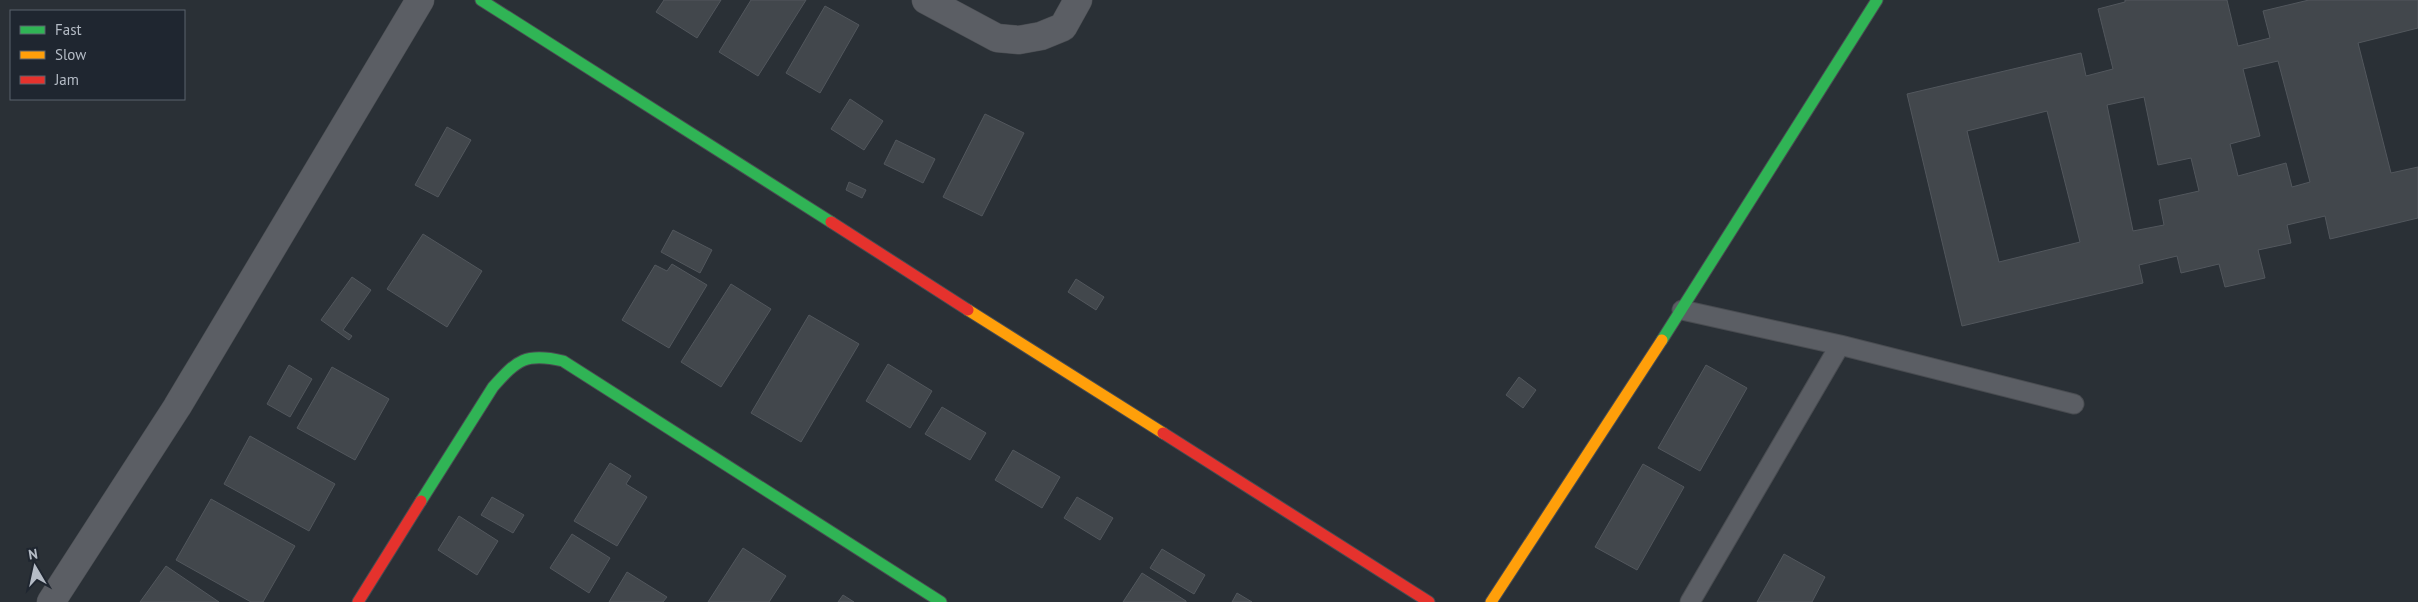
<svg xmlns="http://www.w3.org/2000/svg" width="2418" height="602" viewBox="0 0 2418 602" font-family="'PT Sans',sans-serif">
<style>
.building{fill:#42474c;stroke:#52575d;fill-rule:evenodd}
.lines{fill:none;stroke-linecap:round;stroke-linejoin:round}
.lane-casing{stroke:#494c51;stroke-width:21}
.street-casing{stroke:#494c51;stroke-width:29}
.fast-casing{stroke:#494c51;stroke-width:13}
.slow-casing{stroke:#494c51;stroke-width:13}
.jam-casing{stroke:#494c51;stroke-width:13}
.lane{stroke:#5b5e64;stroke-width:19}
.street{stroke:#5b5e64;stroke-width:28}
.fast{stroke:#30b455;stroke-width:11}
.slow{stroke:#ff9f0a;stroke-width:11}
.jam{stroke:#e5322d;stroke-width:11}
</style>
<rect width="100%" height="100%" fill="#2a3036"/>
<path class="building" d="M664,0H721L697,38L656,12Z
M751,0H806L758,76L719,52Z
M2125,0H2227L2238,46L2270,38L2263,11L2309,0H2418V28L2358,43L2391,173L2418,167V218L2330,239L2325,216L2287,225L2291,243L2258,250L2265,278L2225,287L2219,264L2181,273L2177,256L2139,265L2143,283L1962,326L1907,94L2081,53L2086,76L2113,69L2098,9L2125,2ZM2278,61L2310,182L2292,187L2286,163L2238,176L2230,144L2260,136L2243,69ZM2144,97L2158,165L2191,158L2199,191L2159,200L2164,225L2133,231L2107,105ZM2047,111L2080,242L1999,262L1967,131Z
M825,6L859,25L820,93L786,73Z
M850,99L883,121L864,150L831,129Z
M985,114L1024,133L982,216L943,197Z
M447,127L471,140L438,197L415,185Z
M896,140L935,159L923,183L884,164Z
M849,182L866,190L862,198L846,190Z
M673,230L712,250L700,273L661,252Z
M423,234L482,271L447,327L387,289Z
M672,264L707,285L669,348L622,320L655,265L667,271Z
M352,277L371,290L343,330L352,336L349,340L321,320Z
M1076,279L1104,297L1096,310L1068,292Z
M731,284L771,309L721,387L681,362Z
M809,315L859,344L801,442L751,413Z
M888,364L932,391L910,428L866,401Z
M289,365L312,379L290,417L267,404Z
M1706,365L1747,388L1700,471L1658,448Z
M332,367L389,399L355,460L297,428Z
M1519,377L1536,390L1523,408L1506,395Z
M942,407L986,433L970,460L925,434Z
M250,436L335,484L309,531L224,484Z
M1013,450L1060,477L1042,508L995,480Z
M610,463L631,476L626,484L647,497L617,546L574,521Z
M1643,464L1684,487L1637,570L1595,547Z
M492,497L524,515L513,533L481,515Z
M1077,497L1113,518L1100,540L1064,518Z
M211,499L295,546L263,602H251L176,560Z
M459,516L498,541L477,575L438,550Z
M572,534L610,558L589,593L550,568Z
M743,548L786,576L769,602H708Z
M1162,549L1205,575L1194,594L1150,568Z
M1784,554L1825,577L1812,602H1757Z
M166,566L219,602H140Z
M627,572L667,597L663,602H609Z
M1142,573L1186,601V602H1123Z
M1237,593L1252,602H1232Z
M843,595L854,602H838Z"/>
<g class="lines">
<g class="lane-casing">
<path id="lane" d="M1682,310L1840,345L2074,404
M1690,602L1840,345"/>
</g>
<g class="street-casing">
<path id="street" d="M926,0L997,38L1019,40L1041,36L1063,27L1078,0
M51,602L177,407L420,0"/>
</g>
<g class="fast-casing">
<path id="fast" d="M481,0L831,222
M1662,340L1877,0
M421,501L493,387C517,360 526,352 563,361L941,602"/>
</g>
<g class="slow-casing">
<path id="slow" d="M968,310L1163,433
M1491,602L1662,340"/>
</g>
<g class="jam-casing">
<path id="jam" d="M831,222L968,310
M1163,433L1429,602
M358,602L421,501"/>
</g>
<use href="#lane" class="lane"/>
<use href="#street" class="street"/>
<use href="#fast" class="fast"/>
<use href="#slow" class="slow"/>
<use href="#jam" class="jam"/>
</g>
<rect x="10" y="10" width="175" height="90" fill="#1f2630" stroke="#5b626c"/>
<rect x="20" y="26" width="25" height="8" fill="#30b455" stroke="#5b626c"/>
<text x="55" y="35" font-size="15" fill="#b5bcc6">Fast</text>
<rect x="20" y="51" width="25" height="8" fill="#ff9f0a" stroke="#5b626c"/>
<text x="55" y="60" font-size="15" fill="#b5bcc6">Slow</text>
<rect x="20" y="76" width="25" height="8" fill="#e5322d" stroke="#5b626c"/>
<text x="55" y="85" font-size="15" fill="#b5bcc6">Jam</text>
<g transform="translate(35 567) rotate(351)" stroke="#1f2630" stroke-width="4" paint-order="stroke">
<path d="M0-4L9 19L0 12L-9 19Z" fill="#b5bcc6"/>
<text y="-8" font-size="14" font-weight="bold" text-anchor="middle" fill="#b5bcc6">N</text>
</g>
</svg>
